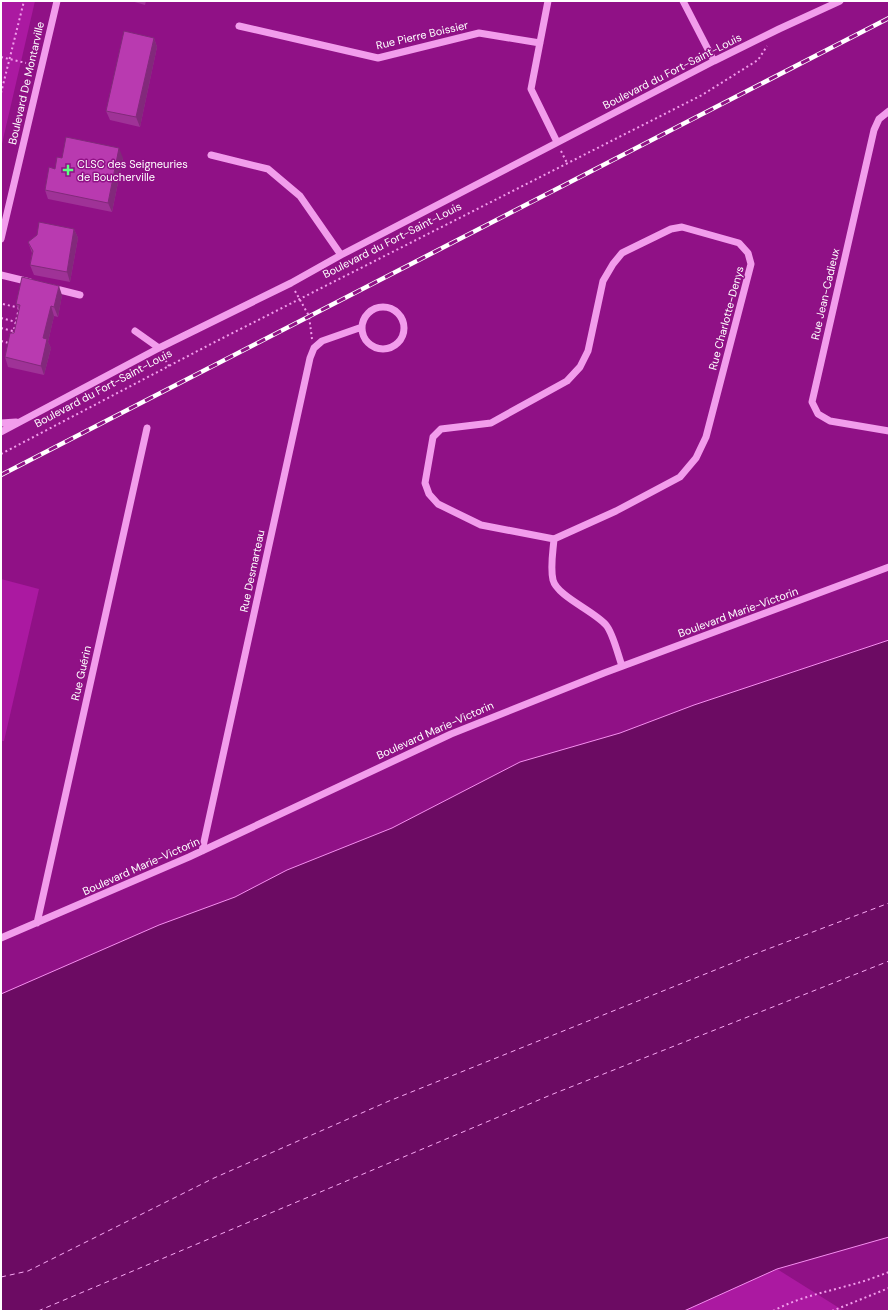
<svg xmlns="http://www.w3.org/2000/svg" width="890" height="1312" viewBox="0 0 890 1312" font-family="'DM Sans',sans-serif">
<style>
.green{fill:#ab19a1}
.water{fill:#6c0b63;stroke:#f68ef0}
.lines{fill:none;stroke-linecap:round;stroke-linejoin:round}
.ferry{stroke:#f9a9f4;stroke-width:1;stroke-dasharray:5 4;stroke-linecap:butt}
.path{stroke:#f29dec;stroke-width:2;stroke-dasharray:2 3;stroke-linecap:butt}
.minor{stroke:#f29dec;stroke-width:7}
.rail-casing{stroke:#fff;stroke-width:4.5}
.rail{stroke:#901186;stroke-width:3;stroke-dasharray:9;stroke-linecap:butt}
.wall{fill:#9f3297}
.shaded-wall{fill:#82297b}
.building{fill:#b93ab0;stroke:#82297b}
.poi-dot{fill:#5eff83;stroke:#901186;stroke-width:1.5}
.labels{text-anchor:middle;stroke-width:3;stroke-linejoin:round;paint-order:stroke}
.street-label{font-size:11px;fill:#fff;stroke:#901186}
.poi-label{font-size:11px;fill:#fff;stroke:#901186;text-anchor:start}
</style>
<rect width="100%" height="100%" fill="#901186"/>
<path class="green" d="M1,1H35L1,148Z
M1,579L39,589L4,741H1Z
M777,1269L844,1311H684Z"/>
<path class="water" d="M889,640V1237L777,1269L684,1311H1V994L159,925L235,897L287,870L392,828L520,762L620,733L694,705Z"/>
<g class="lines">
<path class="ferry" d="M1,1277L28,1271L214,1178L389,1101L760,952L889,903
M38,1311L553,1094L889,961"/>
<path class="path" d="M1,57L26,63
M1,93L24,1
M561,151L567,163
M295,291L309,316L312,339
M3,304L20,308
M1,318L16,322
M1,328L13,331
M13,334L19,308
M1,341L9,343
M163,356L169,366
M1,454L209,345L702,95L758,60L767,46
M773,1311C799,1297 826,1292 854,1284C866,1281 878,1276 889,1272
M832,1311L889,1288"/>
<path class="minor" d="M548,1L531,89L557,142
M683,1L714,61
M239,26L378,58L479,33L540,43
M889,111L879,119L874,130L812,402L818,414L830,421L889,431
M211,155L268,169L300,196L341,255
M682,227L739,243L748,253L751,264L706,437L696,458L680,477L616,511L554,539L481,525L438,504L429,494L425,483L433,437L441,429L491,423L567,381L580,367L588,351L603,281L613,264L622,253L671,229Z
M1,239L57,1
M1,275L30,282
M52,288L80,295
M362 328a21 21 0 1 1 42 0a21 21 0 1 1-42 0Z
M135,331L159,348
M1,423L16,422
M1,432L159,348L291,283L341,255L714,61L779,29L840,1
M554,539C553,552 550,567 553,580C557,596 594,611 606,625C613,633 618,655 622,666
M202,851L310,358L314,348L322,341L362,327
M37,923L147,428
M1,938L189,857L451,734L604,673L889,567"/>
<g class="rail-casing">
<path id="rail" d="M1,475L889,18"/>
</g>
<use href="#rail" class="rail"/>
</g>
<path class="wall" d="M131,1H146L145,5Z
M154,38L157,47L140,127L110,120L106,111Z
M62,158H123L112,212L48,199L45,190L55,169Z
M74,229L78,238L70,282L34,275L30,265L32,253L28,242Z
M62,295L58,317L54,316L48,342L51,348L44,375L8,367L5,357L14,333L19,310L16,304Z"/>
<path class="shaded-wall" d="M154,38L157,47L140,127L136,117Z
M119,148L123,158L112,212L108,203Z
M74,229L78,238L70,282L67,272Z
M59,286L62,295L58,317L54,307Z
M51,306L54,316L48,342L51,348L44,375L41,366L43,338Z"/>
<path class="building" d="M124,31L154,38L136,117L106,111Z
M66,137L119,148L108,203L45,190L49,167L55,169L57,157L62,158Z
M39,222L74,229L67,272L30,265L33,251L28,242L37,235Z
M22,277L59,286L54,307L51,306L43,338L47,339L41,366L5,357L10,333H14L20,305L16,304Z"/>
<path class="poi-dot" d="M66 164h4v4h4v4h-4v4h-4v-4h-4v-4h4z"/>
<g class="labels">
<g class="street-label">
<text transform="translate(422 35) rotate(-13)" y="4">Rue Pierre Boissier</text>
<text transform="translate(672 71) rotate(-27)" y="4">Boulevard du Fort-Saint-Louis</text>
<text transform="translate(26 83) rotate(-77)" y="4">Boulevard De Montarville</text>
<text transform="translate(392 240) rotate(-27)" y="4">Boulevard du Fort-Saint-Louis</text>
<text transform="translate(825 294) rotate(-77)" y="4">Rue Jean-Cadieux</text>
<text transform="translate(726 318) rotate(-75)" y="4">Rue Charlotte-Denys</text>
<text transform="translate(103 388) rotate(-28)" y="4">Boulevard du Fort-Saint-Louis</text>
<text transform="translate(252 571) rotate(-78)" y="4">Rue Desmarteau</text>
<text transform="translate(738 612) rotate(-20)" y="4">Boulevard Marie-Victorin</text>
<text transform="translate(81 673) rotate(-77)" y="4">Rue Guérin</text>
<text transform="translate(435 730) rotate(-24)" y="4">Boulevard Marie-Victorin</text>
<text transform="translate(141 866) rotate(-24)" y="4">Boulevard Marie-Victorin</text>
</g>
<g class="poi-label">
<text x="77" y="168">CLSC des Seigneuries<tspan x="77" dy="13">de Boucherville</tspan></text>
</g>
</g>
<rect width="890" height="1312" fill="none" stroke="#ffffff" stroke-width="4"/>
</svg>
